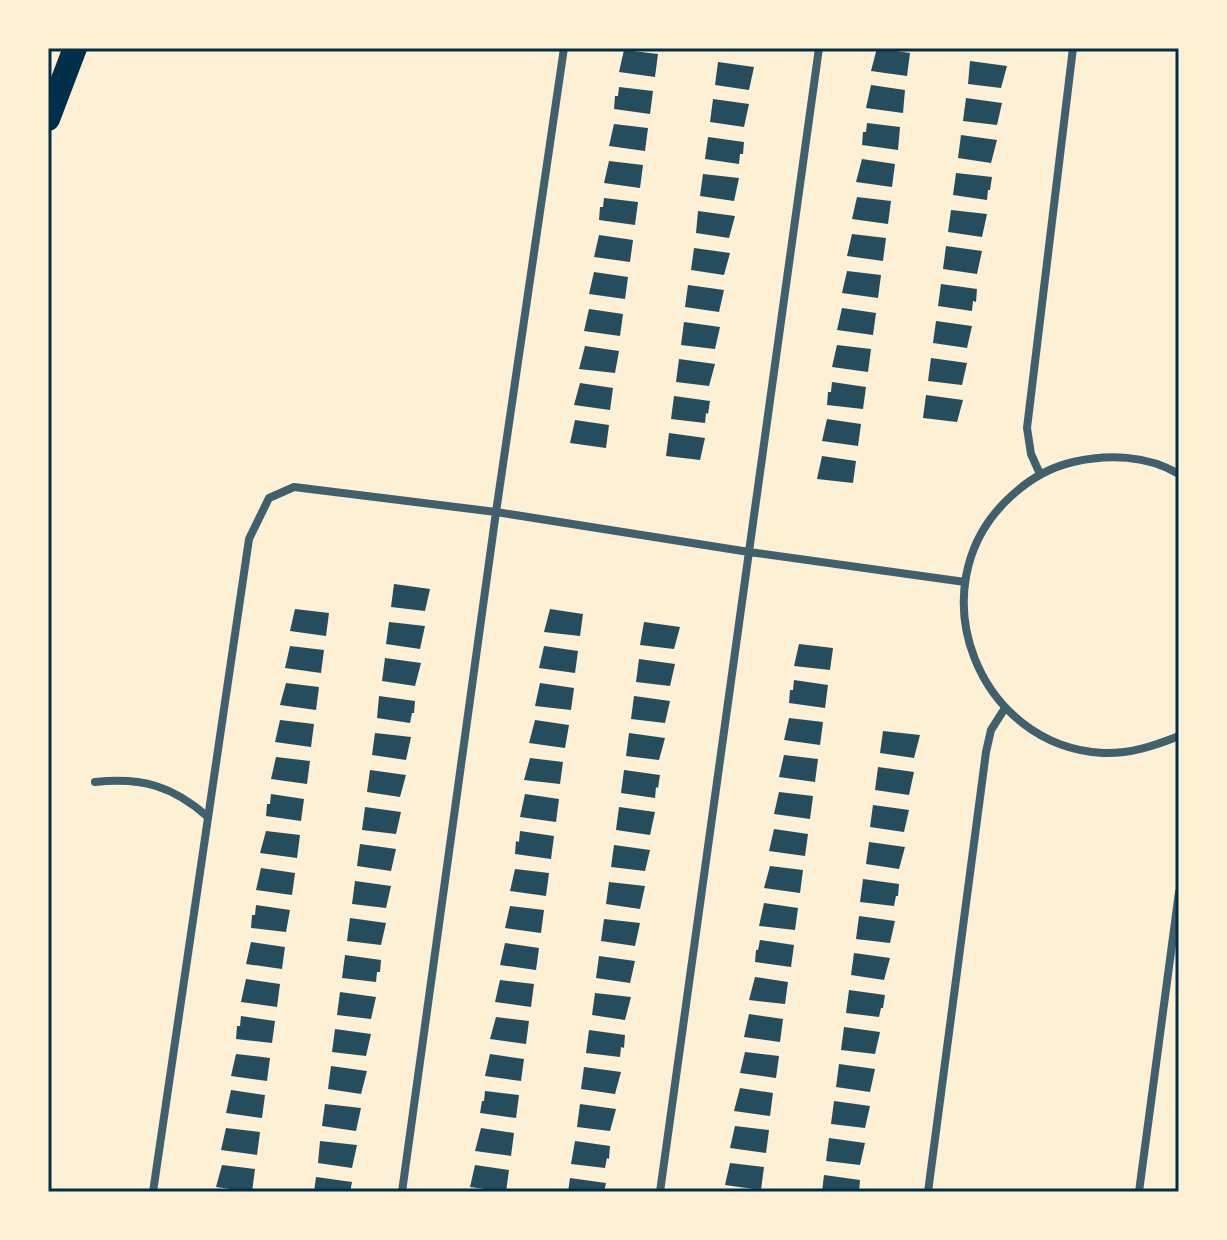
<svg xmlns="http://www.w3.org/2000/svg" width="1227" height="1240" viewBox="0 0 1227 1240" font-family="Helvetica,sans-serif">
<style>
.building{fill:#264d5e}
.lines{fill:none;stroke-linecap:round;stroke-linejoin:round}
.minor{stroke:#3f606c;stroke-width:8}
.motorway{stroke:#003049;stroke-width:24}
.neatline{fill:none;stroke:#003049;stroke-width:3}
</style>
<rect width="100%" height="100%" fill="#fdf0d5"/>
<path class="building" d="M877,48L910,53L907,76L871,71Z
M624,50L658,54L655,77L619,72Z
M970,61L1007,66L1001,88L968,84Z
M718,62L754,67L749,90L715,85Z
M871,85L905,90L903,113L866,108Z
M619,87L653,91L650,114L614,109L615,96H618Z
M966,98L1002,103L997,125L963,121Z
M713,99L749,104L744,127L710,122Z
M867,123L900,127L898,150L862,145L863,132H866Z
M614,124L648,128L645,151L609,146Z
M961,135L997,140L991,163L958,158Z
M708,137L744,142L743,154H740L739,164L705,159Z
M862,159L895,164L892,187L856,182Z
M609,161L643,165L640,188L604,183Z
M956,173L992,177L990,190H988L987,200L953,195Z
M703,174L739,178L734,201L700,196Z
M857,197L891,201L888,224L852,219Z
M604,198L638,202L635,225L599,220L600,207H603Z
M951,210L987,214L982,237L948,232Z
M698,211L735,216L729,238L696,233Z
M852,234L886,238L883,261L847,256Z
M599,235L633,240L630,262L594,257Z
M946,246L982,251L977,274L943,269Z
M694,248L730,253L724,275L691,270Z
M847,271L881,275L878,298L842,293Z
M594,272L628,277L625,299L589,294Z
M941,284L977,289L976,302L973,301L972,311L938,306Z
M688,285L724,290L719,312L685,307Z
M842,308L876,313L873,335L837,330Z
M589,309L623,314L620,336L584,331Z
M936,321L972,326L967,348L933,343Z
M684,322L720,327L715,349L681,345Z
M837,345L871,349L868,372L832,367Z
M585,346L619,351L615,373L579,369Z
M931,358L967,363L962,385L928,381Z
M679,359L715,364L709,386L676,382Z
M832,382L866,387L863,409L827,405L828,392H831Z
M580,383L613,388L610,410L574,405Z
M926,395L963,400L957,422L923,418Z
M674,396L710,401L708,414L706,413L705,423L671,419Z
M827,419L861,424L858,446L822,441Z
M575,420L609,425L606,448L570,443Z
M669,433L705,438L700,460L666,456Z
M822,456L856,461L853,483L817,479Z
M394,584L430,589L425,611L391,607Z
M295,609L329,613L326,636L290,631Z
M550,609L583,614L580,636L544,632Z
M389,622L425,626L420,649L386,644Z
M644,622L680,627L674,649L640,645Z
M799,644L833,648L830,670L794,666Z
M290,646L324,650L321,673L285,668Z
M544,646L578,651L575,673L539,668Z
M385,658L421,663L415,686L382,681Z
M639,659L675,664L670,686L636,682Z
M794,680L828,685L825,708L789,703L790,690H793Z
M286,683L319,687L316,710L280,705Z
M540,683L574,688L571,710L535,706Z
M379,696L415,701L414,713H412L410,723L377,718Z
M634,696L670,701L665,723L631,719Z
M789,718L823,722L820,745L784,740Z
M280,720L314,724L311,747L275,742Z
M535,720L569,725L565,748L529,743Z
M883,731L920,735L914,758L880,753Z
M375,733L411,737L406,760L372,755Z
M629,733L665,738L659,760L626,756Z
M784,755L818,759L815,782L779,777Z
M276,757L310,761L307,784L271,779Z
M530,758L563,762L560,784L524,780Z
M878,767L914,772L909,795L875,790Z
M370,770L406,775L400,797L367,792Z
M624,770L660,775L658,788L656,787L655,798L621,793Z
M779,792L813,796L810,819L774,814Z
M271,794L304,799L301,821L266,816L267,804H270Z
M525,794L559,799L556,822L520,817Z
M873,805L909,810L904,832L870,827Z
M365,807L401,812L396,834L362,830Z
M619,807L655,812L650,835L616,830Z
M774,829L808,834L805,856L769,851Z
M266,831L300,835L297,858L260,853Z
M520,831L554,836L551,859L515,854L516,841L519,842Z
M869,842L905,847L899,869L866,864Z
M360,844L396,849L391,871L357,866Z
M614,845L650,850L645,871L611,867Z
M770,866L803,870L800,893L764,888Z
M261,868L295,873L292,895L256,890Z
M515,869L549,873L546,896L510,891Z
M863,879L899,884L898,896H896L894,906L860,902Z
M355,881L391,886L386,908L352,904Z
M609,882L645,886L640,909L606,904Z
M764,903L798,908L795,930L759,926Z
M256,905L290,910L286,932L251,928L252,915H255Z
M510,906L544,910L541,933L505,928Z
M859,916L895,921L890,943L856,939Z
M350,918L386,923L381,945L347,941Z
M604,919L640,923L635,946L601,941Z
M760,940L794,945L791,967L755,962L756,950H758Z
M251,942L285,947L282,969L246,964Z
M505,943L539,948L536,970L500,965Z
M854,953L890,958L884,980L851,975Z
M345,955L381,960L380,972H377L376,982L342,978Z
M599,956L635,961L630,983L596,978Z
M755,977L788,982L785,1004L749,1000Z
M246,979L280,984L277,1007L241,1002Z
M500,980L534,984L531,1007L495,1002Z
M849,990L885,995L883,1008H881L879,1017L846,1013Z
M340,992L376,997L371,1019L337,1015Z
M595,993L631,997L625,1020L592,1015Z
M749,1014L783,1019L780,1042L744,1037Z
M241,1016L275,1021L272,1043L236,1039L237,1026H240Z
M496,1017L529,1021L526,1044L490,1039Z
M844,1027L880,1032L875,1054L841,1050Z
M335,1029L371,1034L366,1056L332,1052Z
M589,1030L625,1035L624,1048L621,1047L620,1057L586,1053Z
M745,1052L779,1056L776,1078L740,1073Z
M236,1054L270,1058L267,1081L231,1076Z
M490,1054L524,1059L521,1081L485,1076Z
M839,1064L875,1069L870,1092L836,1087Z
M331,1066L367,1071L361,1094L328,1089Z
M584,1067L621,1072L615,1094L581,1089Z
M740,1088L773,1093L770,1116L734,1111Z
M231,1090L265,1095L262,1118L226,1113Z
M485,1091L519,1095L516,1118L480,1113L482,1101H484Z
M834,1101L870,1106L865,1128L831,1124Z
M325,1104L361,1108L356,1131L322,1126Z
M580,1104L616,1109L610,1131L577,1127Z
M735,1126L769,1130L766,1153L730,1148Z
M226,1128L260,1132L257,1155L221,1150Z
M481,1128L514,1133L511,1156L475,1151Z
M829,1138L865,1143L860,1165L826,1161Z
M320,1141L357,1145L352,1168L318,1163Z
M575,1141L610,1146L609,1159L607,1158L605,1168L571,1164Z
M730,1163L764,1167L761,1190L725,1185Z
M222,1165L255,1169L252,1192L216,1187Z
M475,1165L509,1170L506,1192L470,1187Z
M824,1175L860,1180L859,1192H822Z
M316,1177L352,1182L350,1192H314Z
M570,1178L606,1183L604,1192H568Z"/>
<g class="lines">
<path class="minor" d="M1040,474L1031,454L1027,428L1073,48
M1179,474C1147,455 1108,454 1073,462C1047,468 1025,482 1006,501C917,589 978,746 1103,753C1130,754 1154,746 1179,736
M95,782C142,777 173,786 208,817
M153,1192L249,539L269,498L294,487L496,512L749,552L965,582
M402,1192L496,512L564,48
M660,1192L819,48
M928,1192L986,752L991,730L1005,708
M1139,1192L1179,892"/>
<path class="motorway" d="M48,119L75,48"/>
</g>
<rect width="1227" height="1240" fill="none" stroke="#fdf0d5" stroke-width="100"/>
<rect x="50" y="50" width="1127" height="1140" class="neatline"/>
</svg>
